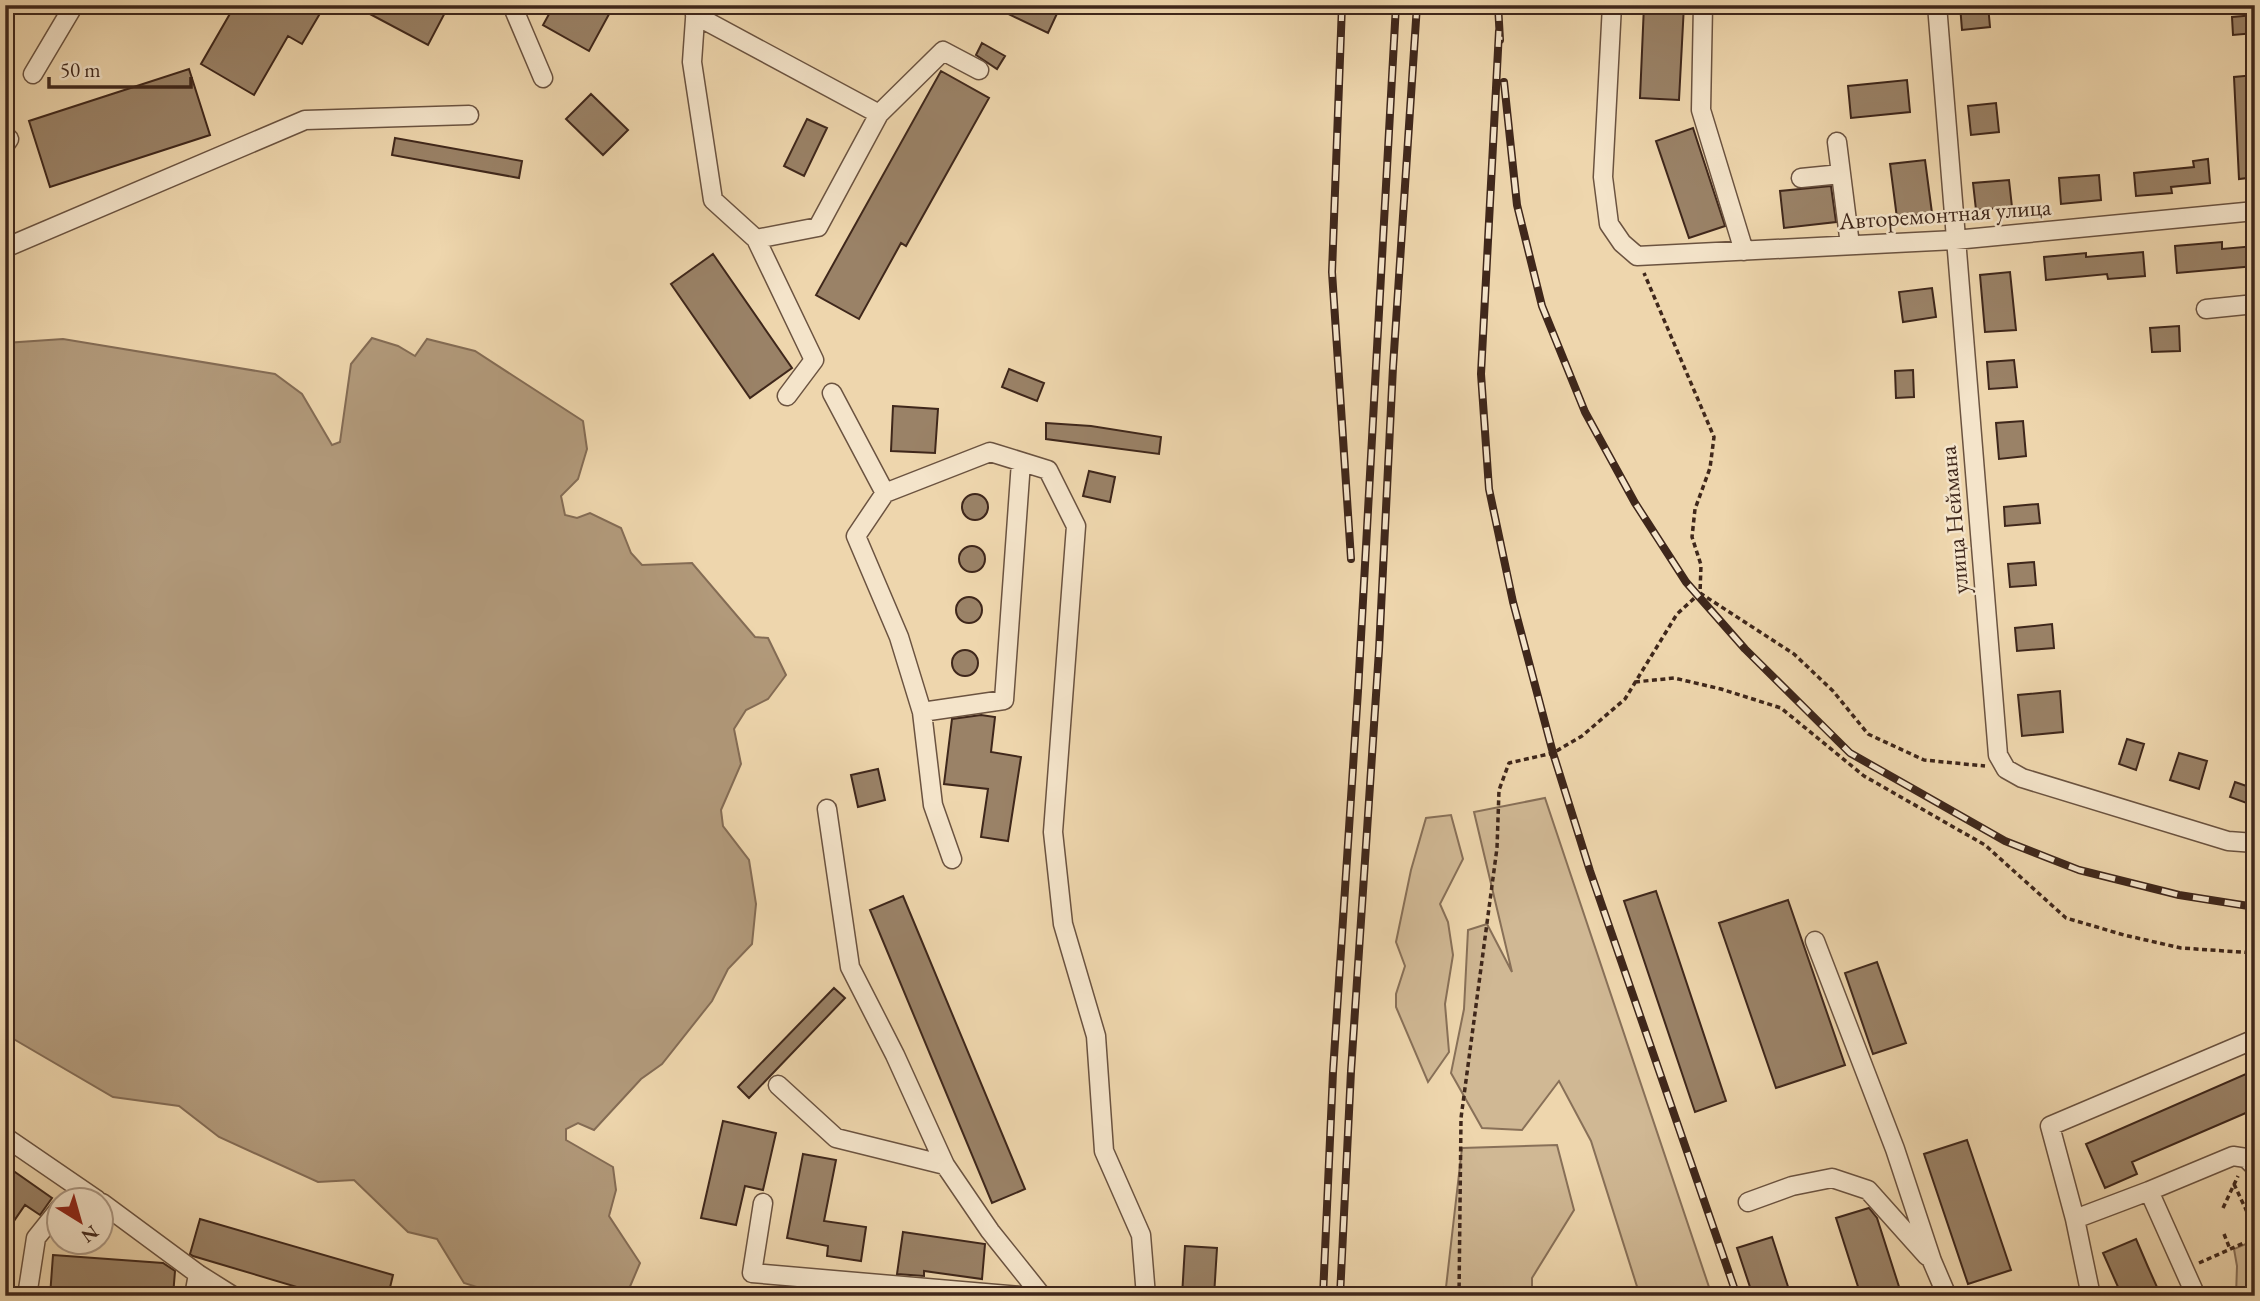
<svg xmlns="http://www.w3.org/2000/svg" width="2260" height="1301" viewBox="0 0 2260 1301" font-family="'EB Garamond',serif">
<style>
.green{fill:#d0b894;stroke:#887058;stroke-width:2}
.water{fill:#b29a7b;stroke:#846c55;stroke-width:2}
.building{fill:#9a8267;stroke:#3f271b;stroke-width:2}
.lines{fill:none;stroke-linecap:round;stroke-linejoin:round}
.minor-casing{stroke:#6b5340;stroke-width:21}
.path{stroke:#3f271b;stroke-width:3.5;stroke-dasharray:5 3.5;stroke-linecap:butt}
.minor{stroke:#f4e4ca;stroke-width:18}
.rail-casing{stroke:#3f271b;stroke-width:8}
.rail{stroke:#f4e4ca;stroke-width:5;stroke-dasharray:16;stroke-linecap:butt}
.labels{text-anchor:middle;stroke-width:5;stroke-linejoin:round;paint-order:stroke}
.street-label{font-size:24px;fill:#3f271b;stroke:#f4e4ca}
</style>
<rect width="100%" height="100%" fill="#eed6ad"/>
<filter id="stains"><feTurbulence type="fractalNoise" baseFrequency=".00286" numOctaves="4"/><feColorMatrix values="0 0 0 0 .2 0 0 0 0 .09 0 0 0 0 .02 0 0 0 .5 -.17"/></filter>
<radialGradient id="worn" r=".72"><stop offset=".6" stop-color="#630" stop-opacity="0"/><stop offset="1" stop-color="#630" stop-opacity=".3"/></radialGradient>
<path class="green" d="M1545,798L1712,1296H1640L1591,1141L1559,1081L1522,1130L1482,1128L1451,1073L1464,1009L1468,930L1487,924L1512,972L1474,812Z
M1451,815L1463,859L1440,904L1448,922L1453,955L1445,1004L1449,1052L1428,1082L1396,1007V994L1405,966L1396,942L1411,870L1426,818Z
M1557,1145L1574,1210L1532,1278V1296H1445L1462,1148Z
M2255,1240V1296H2236L2237,1266L2234,1249Z"/>
<path class="water" d="M372,338L398,346L415,356L427,339L475,351L583,421L587,449L578,479L561,496L565,515L577,518L590,513L621,528L631,553L642,565L692,563L755,637L768,638L786,675L768,699L746,710L734,729L741,764L721,810L723,826L749,860L756,904L752,944L728,969L712,1001L662,1064L641,1079L594,1130L578,1123L566,1129V1140L613,1167L616,1190L609,1216L640,1263L626,1296H505L464,1283L437,1239L408,1232L354,1180L318,1182L219,1137L179,1106L113,1097L5,1034V343L63,339L275,374L302,394L332,445L340,442L351,364Z"/>
<path class="building" d="M235,5H325L302,44L288,36L254,95L201,64Z
M353,5H449L428,45Z
M554,5H614L589,51L543,25Z
M990,5H1061L1048,33Z
M1644,5H1684L1679,100L1640,98Z
M1960,5H1988L1990,27L1962,30Z
M2255,15V33L2233,35L2232,17Z
M982,43L1005,56L997,69L976,55Z
M189,69L210,135L50,187L29,121Z
M941,71L989,98L906,246L901,243L859,319L816,295Z
M2255,75V177L2239,179L2234,77Z
M1907,80L1910,112L1851,118L1848,86Z
M591,94L628,130L603,155L566,119Z
M1996,103L1999,132L1971,135L1968,106Z
M807,119L827,128L804,176L784,166Z
M1693,128L1725,226L1689,238L1656,141Z
M395,138L522,161L519,178L392,155Z
M2208,159L2210,183L2171,187L2172,193L2136,196L2134,173L2194,167L2193,161Z
M1925,160L1932,213L1897,218L1890,164Z
M2099,175L2101,200L2061,204L2059,178Z
M2009,180L2012,207L1976,210L1973,183Z
M1831,186L1836,222L1784,228L1780,191Z
M2222,242V249L2255,246V266L2177,273L2175,246Z
M2143,252L2145,276L2108,279L2107,274L2046,280L2044,257L2086,253V257Z
M713,254L792,368L750,398L671,284Z
M2010,272L2016,330L1985,332L1980,275Z
M1932,288L1936,317L1903,322L1899,292Z
M2179,326L2180,351L2152,352L2150,328Z
M2014,360L2017,387L1989,389L1987,362Z
M1009,369L1044,383L1037,401L1002,387Z
M1913,370L1914,397L1896,398L1895,371Z
M893,406L938,409L935,453L891,451Z
M2023,421L2026,456L1999,459L1996,423Z
M1046,423L1091,426L1161,437L1159,454L1046,439Z
M1089,471L1115,477L1110,502L1083,496Z
M962 507a13 13 0 1 1 26 0a13 13 0 1 1-26 0Z
M2038,504L2040,523L2005,526L2004,507Z
M959 559a13 13 0 1 1 26 0a13 13 0 1 1-26 0Z
M2034,562L2036,585L2010,587L2008,564Z
M956 610a13 13 0 1 1 26 0a13 13 0 1 1-26 0Z
M2052,624L2054,648L2017,651L2015,628Z
M952 663a13 13 0 1 1 26 0a13 13 0 1 1-26 0Z
M2060,691L2063,732L2022,736L2018,695Z
M981,715L995,717L991,752L1021,757L1008,841L981,837L988,789L944,784L952,719Z
M2127,739L2144,744L2136,770L2119,764Z
M2179,753L2207,761L2199,789L2170,780Z
M878,769L885,800L858,807L851,775Z
M2235,782L2255,789L2252,805L2230,797Z
M1656,891L1726,1101L1695,1112L1624,901Z
M903,896L1025,1189L992,1203L870,910Z
M1788,900L1845,1065L1776,1088L1719,923Z
M1877,962L1906,1043L1873,1054L1845,973Z
M834,988L845,998L749,1098L738,1087Z
M2255,1070V1109L2132,1162L2137,1174L2105,1188L2086,1144Z
M723,1121L776,1133L763,1190L745,1186L736,1225L701,1218Z
M1967,1140L2011,1270L1968,1284L1924,1154Z
M803,1154L836,1160L824,1221L866,1227L861,1261L827,1256L828,1246L787,1238Z
M5,1165L52,1198L40,1215L25,1205L5,1234Z
M1869,1208L1877,1218L1902,1296H1861L1836,1218Z
M200,1219L393,1275L388,1296H327L193,1256L190,1254Z
M903,1232L985,1244L982,1279L924,1271V1276L897,1274Z
M1772,1237L1791,1296H1753L1737,1248Z
M2136,1239L2148,1267L2161,1296H2122L2103,1253Z
M1185,1246L1217,1248L1214,1296H1182Z
M53,1255L163,1263L175,1271L173,1296H50Z"/>
<g class="lines">
<g class="minor-casing">
<path id="minor" d="M512,5L543,78
M696,5L692,62L713,200L756,239L818,227L879,114L943,51L979,70
M1612,5L1603,177L1609,224L1622,243L1637,256L1955,240L2255,211
M1703,5L1701,110L1744,251
M1937,5L1998,755L2006,769L2022,778L2228,841L2255,843
M695,15L879,114
M33,74L74,5
M5,136L9,139L5,145
M1837,142L1850,245
M1801,178L1841,174
M756,239L814,360L787,396
M5,248L305,120L469,115
M2206,309L2255,304
M832,393L885,493
M922,712L1004,700L1021,462
M827,809L850,967L895,1055L945,1165L990,1231L1042,1296
M952,859L933,805L922,712L899,637L856,536L885,493L990,452L1048,470L1076,526L1053,832L1063,924L1096,1036L1104,1151L1141,1235L1146,1296
M1815,941L1895,1149L1932,1261L1947,1296
M778,1085L836,1138L945,1165
M5,1137L97,1200
M2149,1191L2196,1296
M1748,1202L1792,1186L1832,1178L1868,1190L1927,1256
M102,1203L198,1274L233,1296
M763,1203L752,1273L1020,1296
M2075,1219L2149,1191L2233,1156L2246,1158L2255,1167
M27,1296L36,1238L60,1208
M194,1296L198,1274
M2091,1296L2075,1219L2050,1126L2255,1039"/>
</g>
<path class="path" d="M1700,593L1794,654L1833,691L1868,734L1924,760L1985,766
M1635,682L1674,678L1721,689L1781,708L1864,776L1985,845L2066,918L2124,935L2181,948L2255,953
M2234,1184L2255,1229
M2223,1208L2238,1176
M2224,1234L2230,1249
M2199,1263L2255,1238
M1459,1296L1461,1118L1497,848L1499,790L1509,763L1553,753L1582,736L1625,699L1677,614L1700,593L1701,565L1692,537L1695,509L1710,468L1714,437L1644,273"/>
<use href="#minor" class="minor"/>
<g class="rail-casing">
<path id="rail" d="M1342,5L1332,272L1351,559
M1498,5L1500,40
M1499,31L1481,374L1489,489L1513,602L1553,753L1590,871L1737,1296
M1504,82L1517,205L1542,306L1585,412L1635,503L1686,582L1745,649L1850,753L2005,841L2079,870L2179,895L2255,907
M1323,1296L1333,1072L1358,691L1396,5
M1340,1296L1351,1071L1379,650L1393,367L1417,5"/>
</g>
<use href="#rail" class="rail"/>
</g>
<g class="labels">
<g class="street-label">
<text transform="translate(1945 214) rotate(-4)" y="8">Авторемонтная улица</text>
<text transform="translate(1954 520) rotate(-95)" y="8">улица Неймана</text>
</g>
</g>
<rect width="2260" height="1301" fill="none" stroke="#eed6ad" stroke-width="28"/>
<rect x="7" y="7" width="2246" height="1287" fill="none" stroke="#3f271b" stroke-width="3.5"/>
<rect x="14" y="14" width="2232" height="1273" fill="none" stroke="#3f271b" stroke-width="2"/>
<g transform="translate(80 1221) rotate(143)"><circle r="33" fill="#f4e4ca" stroke="#ac9884" stroke-width="2"/>
<path d="M0-5L12 26L0 18L-12 26Z" fill="#8f2418"/>
<text y="-10" font-size="19" font-weight="bold" text-anchor="middle" fill="#3f271b">N</text>
</g>
<path d="M49 77v10h142v-10" fill="none" stroke="#3f271b" stroke-width="3.5"/>
<text x="60" y="77" font-size="21" fill="#3f271b" stroke="#f4e4ca" stroke-width="5" paint-order="stroke">50 m</text>
<rect width="100%" height="100%" filter="url(#stains)"/>
<rect width="100%" height="100%" fill="url(#worn)"/>
</svg>
